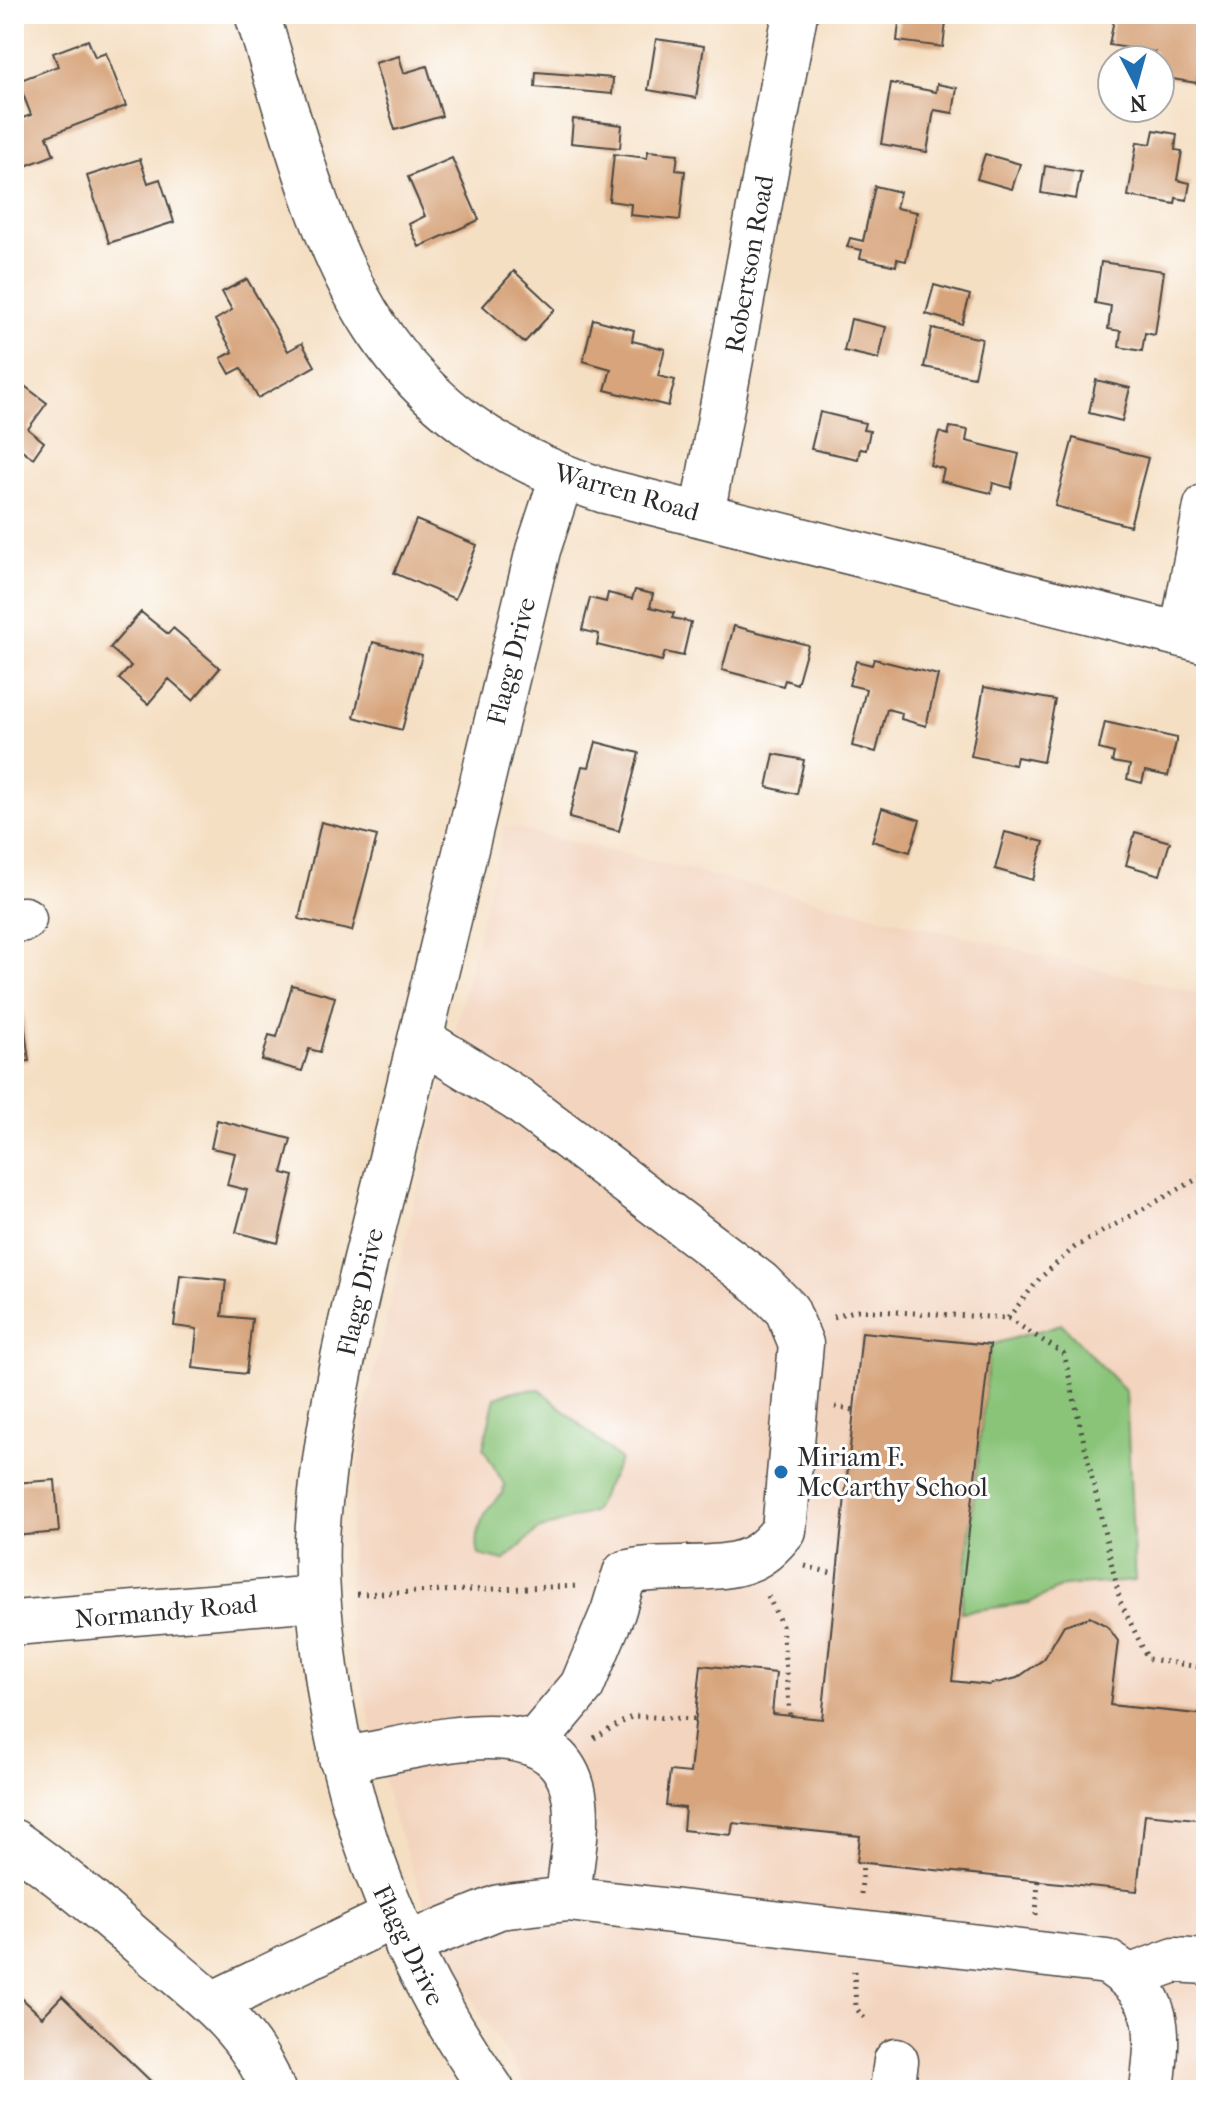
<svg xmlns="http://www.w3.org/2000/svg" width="1220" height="2104" viewBox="0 0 1220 2104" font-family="'IM FELL French Canon',serif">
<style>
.built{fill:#f3d4be}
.green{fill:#8ac479;stroke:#5a7852;stroke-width:2}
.building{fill:#d7a47c}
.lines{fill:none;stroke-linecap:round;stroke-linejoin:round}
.minor-casing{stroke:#494642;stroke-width:47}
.path{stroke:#494642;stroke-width:5;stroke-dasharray:2 6;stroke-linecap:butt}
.minor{stroke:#fff;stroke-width:44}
.poi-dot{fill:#1f6fb2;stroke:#fff;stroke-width:3}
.labels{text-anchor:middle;stroke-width:6;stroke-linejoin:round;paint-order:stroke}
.street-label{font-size:26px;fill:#2b2b2b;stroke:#fff}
.poi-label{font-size:26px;fill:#2b2b2b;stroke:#fff;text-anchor:start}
</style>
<rect width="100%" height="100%" fill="#fff"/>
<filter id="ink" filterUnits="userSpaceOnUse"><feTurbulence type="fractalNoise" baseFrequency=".0125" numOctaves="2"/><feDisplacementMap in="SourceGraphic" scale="16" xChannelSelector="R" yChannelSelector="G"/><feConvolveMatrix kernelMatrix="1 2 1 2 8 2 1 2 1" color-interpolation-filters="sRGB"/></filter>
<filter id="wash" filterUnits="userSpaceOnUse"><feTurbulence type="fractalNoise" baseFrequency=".006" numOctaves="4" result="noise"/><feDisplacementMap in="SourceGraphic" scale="32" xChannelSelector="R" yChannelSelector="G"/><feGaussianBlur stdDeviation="1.8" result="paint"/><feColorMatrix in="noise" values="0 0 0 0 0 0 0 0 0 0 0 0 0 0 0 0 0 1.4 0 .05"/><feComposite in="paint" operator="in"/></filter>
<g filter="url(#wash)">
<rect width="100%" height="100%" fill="#f5dfc3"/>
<path class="built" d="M504,825L1206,995V2090H530L478,2010L424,1902L390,1807L348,1625L350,1529L364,1414Z"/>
<path class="green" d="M1062,1324L1126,1392L1135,1581L1064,1586L1029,1603L961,1612L990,1345Z
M540,1389L620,1460L593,1512L538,1530L504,1561L479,1555C473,1532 485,1507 503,1493L504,1484L483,1448L495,1397L514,1391Z"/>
<g id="blocks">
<path class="building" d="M559,14H604L602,25L558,18Z
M900,14H947L943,47L897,41Z
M1115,14H1206L1197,83L1160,77V60H1154L1155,52L1109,45Z
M656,39L704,46L696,98L648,90Z
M88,40L95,57L106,53L126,106L47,136L54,155L15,170L14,121L31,115L18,81L58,66L53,53Z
M399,56L404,73L427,66L442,116L395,130L375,63Z
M536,72L613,78L612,94L535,87Z
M891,83L936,92L937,84L957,88L953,113L934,110L927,152L881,144Z
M573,119L622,125L620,148L571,143Z
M1154,130L1177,134L1175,150L1182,151L1177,180L1190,183L1187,200L1176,198L1175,204L1128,196L1137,142L1151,144Z
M648,151L678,154L676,170L685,171L680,220L630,215L631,204L609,201L614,154L647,158Z
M985,154L1020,164L1012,189L977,179Z
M452,158L479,220L419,247L409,224L425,216L408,177Z
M140,159L148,183L160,179L174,222L109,243L87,176Z
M1045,166L1081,172L1076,199L1041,193Z
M875,186L900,192L896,208L917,212L906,261L897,259L896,266L860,258L862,250L847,247L850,238L863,241Z
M1101,262L1164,271L1155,335L1145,333L1142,351L1119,347L1121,331L1108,329L1111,306L1095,303Z
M514,271L555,309L524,343L483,306Z
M247,279L288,351L302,343L315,366L258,398L241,368L230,374L221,358L233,352L215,320L232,310L222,292Z
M934,285L970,295L962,324L926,314Z
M593,319L634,330L632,341L665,349L658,376L675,380L668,406L605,390L611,369L583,361Z
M851,319L886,327L879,359L844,351Z
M932,328L982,339L974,377L924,367Z
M14,378L47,403L28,429L44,442L33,458L18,447L14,452Z
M1096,380L1130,388L1122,421L1089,413Z
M820,412L865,423L863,430L870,431L866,450L860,449L858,459L811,449Z
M950,427L968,430L966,441L1019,454L1011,488L993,483L991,493L941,481L944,469L930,465L939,432L948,435Z
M1073,438L1148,458L1130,526L1055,506Z
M416,520L477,545L455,599L394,573Z
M635,590L653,594L650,607L674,613L672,618L691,622L683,656L665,652L662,661L597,645L599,634L582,630L590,598L606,602L608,593L632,599Z
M141,612L168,634L173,628L220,668L193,700L169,679L148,704L119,679L131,666L110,648Z
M734,626L808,645L797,684L785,680L783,686L722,670Z
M373,642L422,655L402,730L354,717Z
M874,659L938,675L926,726L901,719L902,713L887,709L876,752L852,746L866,689L849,685L856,661L872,665Z
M984,687L1055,700L1043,762L1017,757L1015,765L971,756Z
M1105,722L1177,738L1168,776L1145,771L1142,783L1127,779L1130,765L1112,762L1114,753L1099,749Z
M596,742L639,753L619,831L569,818L582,766L589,767Z
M774,754L804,760L797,794L767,787Z
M882,808L920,820L910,852L872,841Z
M321,822L377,836L352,931L299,919Z
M1005,832L1044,842L1033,880L995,869Z
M1135,832L1170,842L1160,875L1126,865Z
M292,985L335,997L320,1052L309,1049L302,1071L262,1060L269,1035L277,1037Z
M22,1005L29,1061L14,1062V1006Z
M217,1120L291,1139L282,1173L294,1176L278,1243L236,1232L247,1190L227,1185L235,1153L211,1148Z
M180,1275L226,1280L222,1316L252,1319L246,1374L193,1368L197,1329L174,1326Z
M862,1332L990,1345L952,1681L989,1685L1017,1678L1044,1659L1064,1625L1090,1617L1107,1626L1118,1641L1110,1705L1206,1715V1820L1145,1814L1137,1891L857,1862L860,1836L733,1823L731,1835L683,1830L685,1808L666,1806L670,1771L690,1773L701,1665L776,1673L772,1714L822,1719Z
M55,1480L59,1532L14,1536V1483Z
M14,1991L42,2017L62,1996L160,2090H14Z"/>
</g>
</g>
<g filter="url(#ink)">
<use href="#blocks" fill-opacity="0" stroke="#494642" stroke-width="2"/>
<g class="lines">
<g class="minor-casing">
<path id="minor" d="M257,14C326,237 354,412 605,491L1206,641
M702,515L795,14
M1182,635L1206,506
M14,920L24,919
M420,1039L517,1099L760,1283L787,1310L801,1344L784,1530C777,1538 770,1547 761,1553C729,1577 664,1562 625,1573L613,1612L582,1686L534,1743
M14,1623L317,1598
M341,1759C410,1752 561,1694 575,1801C579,1832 570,1868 568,1899
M14,1842C62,1876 104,1912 148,1950C196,1990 250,2029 273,2090
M406,1945L499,1907L568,1899L1107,1962C1164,1997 1159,2029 1152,2090
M1131,1976L1175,1960L1206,1962
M214,2003L392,1917
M492,2090C403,1962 346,1823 326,1668C321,1625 315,1583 317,1539C326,1393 370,1248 404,1106C449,921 493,735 538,550L562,477
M892,2090L896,2061"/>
</g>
<path class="path" d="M834,1317L857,1310L1008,1318L1064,1354L1120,1601L1148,1659L1206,1668
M1008,1318L1040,1278L1075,1247L1206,1174
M835,1407L854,1410
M805,1566L835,1574
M357,1594L579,1586
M768,1596L782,1626L790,1716
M594,1738L633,1716L696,1719
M861,1894L863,1863
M1036,1915L1038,1880
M854,1971L856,2008L865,2019"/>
<use href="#minor" class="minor"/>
</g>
</g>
<circle class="poi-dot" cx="781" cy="1472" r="8"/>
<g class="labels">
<g class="street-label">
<text transform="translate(749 264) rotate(-80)" y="9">Robertson Road</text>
<text transform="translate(627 492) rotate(16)" y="9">Warren Road</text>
<text transform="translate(511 661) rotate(-76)" y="9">Flagg Drive</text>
<text transform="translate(360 1292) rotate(-77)" y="9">Flagg Drive</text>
<text transform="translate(166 1611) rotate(-5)" y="9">Normandy Road</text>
<text transform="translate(409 1945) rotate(64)" y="9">Flagg Drive</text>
</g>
<g class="poi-label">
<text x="797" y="1466">Miriam F.<tspan x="797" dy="30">McCarthy School</tspan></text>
</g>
</g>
<rect width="1220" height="2104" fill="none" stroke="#fff" stroke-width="48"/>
<g transform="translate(1136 84) rotate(174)"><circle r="38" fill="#ffffff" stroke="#aaaaaa" stroke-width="2"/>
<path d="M0-6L14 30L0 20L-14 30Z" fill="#1f6fb2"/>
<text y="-12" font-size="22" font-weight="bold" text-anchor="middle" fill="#2b2b2b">N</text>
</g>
</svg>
